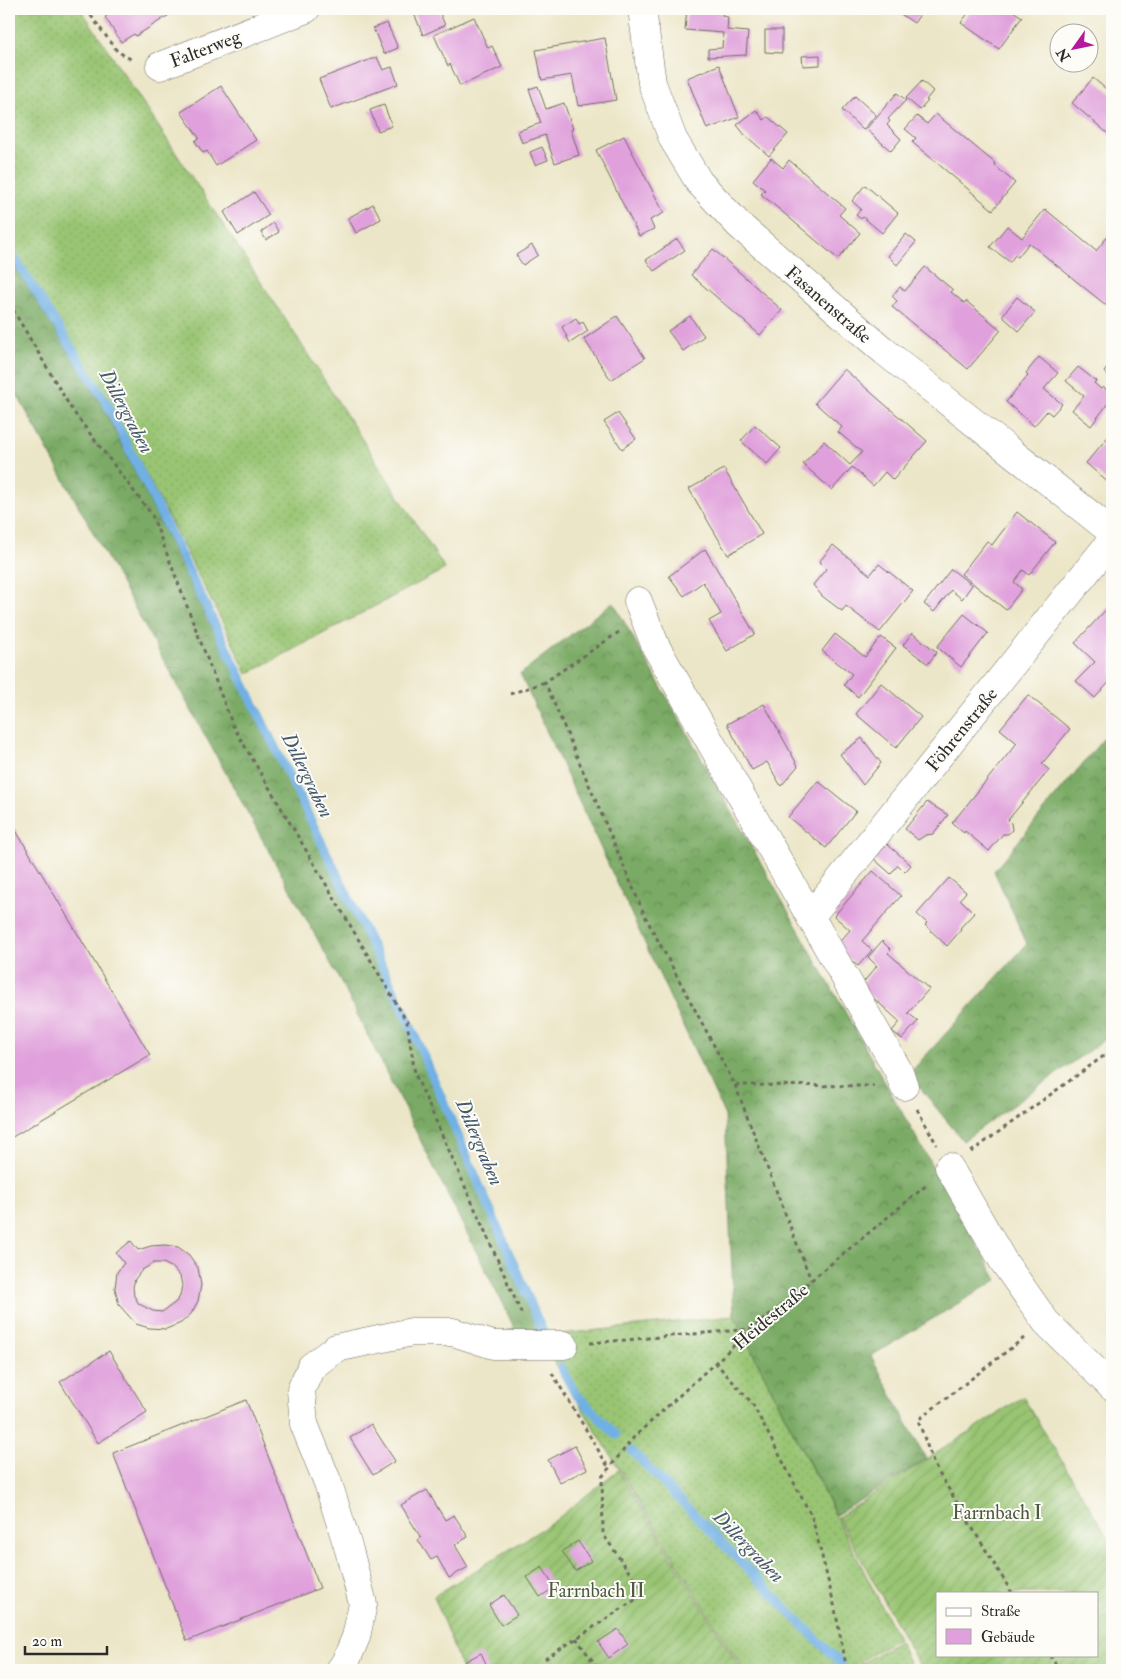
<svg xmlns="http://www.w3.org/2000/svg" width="1121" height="1679" viewBox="0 0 1121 1679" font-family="'IM FELL Double Pica',serif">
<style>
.grass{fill:url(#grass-dots);stroke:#62784f}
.forest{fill:url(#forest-crowns);stroke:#526a48}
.garden{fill:url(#garden-furrows);stroke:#62784f;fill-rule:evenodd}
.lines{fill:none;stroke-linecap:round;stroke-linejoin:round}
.stream{stroke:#71b0e4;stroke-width:9}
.building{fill:#e0a0dc;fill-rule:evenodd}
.minor-casing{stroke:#6f6c62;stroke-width:29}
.path{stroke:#6f6c62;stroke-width:3;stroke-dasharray:4 4;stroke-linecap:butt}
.minor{stroke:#fff;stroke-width:28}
.labels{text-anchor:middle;stroke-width:4;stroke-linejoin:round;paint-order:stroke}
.street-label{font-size:19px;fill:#2b2b2b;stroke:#fdfcf7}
.park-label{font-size:19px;fill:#4c5941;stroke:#fdfcf7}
.water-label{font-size:20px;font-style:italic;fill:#445a6c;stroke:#fdfcf7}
</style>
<defs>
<pattern id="grass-dots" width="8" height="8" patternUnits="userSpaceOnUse" patternTransform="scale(1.25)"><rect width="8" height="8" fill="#99c573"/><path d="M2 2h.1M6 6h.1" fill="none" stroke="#84a964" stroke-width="1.8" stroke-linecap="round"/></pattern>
<pattern id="forest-crowns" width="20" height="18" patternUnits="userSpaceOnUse" patternTransform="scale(1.25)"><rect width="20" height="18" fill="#7aaa65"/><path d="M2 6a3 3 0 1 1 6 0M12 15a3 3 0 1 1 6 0" fill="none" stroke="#648b53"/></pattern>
<pattern id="garden-furrows" width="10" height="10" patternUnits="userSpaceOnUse" patternTransform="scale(1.25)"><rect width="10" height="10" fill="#99c573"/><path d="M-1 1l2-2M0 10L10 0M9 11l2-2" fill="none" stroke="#84a964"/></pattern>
</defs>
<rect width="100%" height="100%" fill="#fdfcf7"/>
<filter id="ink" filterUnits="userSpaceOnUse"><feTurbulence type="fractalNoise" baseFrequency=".02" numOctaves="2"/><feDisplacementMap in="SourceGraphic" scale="10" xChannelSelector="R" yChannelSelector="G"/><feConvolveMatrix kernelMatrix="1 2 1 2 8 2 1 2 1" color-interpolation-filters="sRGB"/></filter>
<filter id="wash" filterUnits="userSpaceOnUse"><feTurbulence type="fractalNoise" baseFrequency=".0096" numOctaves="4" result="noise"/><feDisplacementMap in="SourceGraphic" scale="20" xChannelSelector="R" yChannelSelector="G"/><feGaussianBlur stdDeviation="1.12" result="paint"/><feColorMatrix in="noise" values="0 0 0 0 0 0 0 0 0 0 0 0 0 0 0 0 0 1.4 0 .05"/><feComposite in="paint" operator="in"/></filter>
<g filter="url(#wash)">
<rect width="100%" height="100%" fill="#ece6c8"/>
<path class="grass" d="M9,9H81L280,311L445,569L247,674L228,633L107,398L9,247Z
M734,1316L898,1638L846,1670H743L556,1366L551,1335Z
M899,1641L913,1670H850Z"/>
<path class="forest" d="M9,257L101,403L405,1018L474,1180L543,1337L520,1339L341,982L9,380Z
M613,602L997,1280L871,1356L926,1459L836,1515L734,1316L725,1116L520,674Z
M1108,733L1112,737V1034L963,1141L909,1074L1027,944L994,871Z"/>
<path class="garden" d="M1023,1397L1112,1544V1670H922L838,1517ZM937,1593H1097V1655H937Z
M618,1470L741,1670H462L434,1596L552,1523Z"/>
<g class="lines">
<path class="stream" d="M9,249L107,404L405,1013L543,1332
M561,1367L575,1393L616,1435
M632,1451L841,1664"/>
</g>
<g id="blocks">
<path class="building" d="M119,9H165L169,15L136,36L134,34L121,42L105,17Z
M418,9H438L445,25L423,35L413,11Z
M687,9H723L722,16L728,17L727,30L748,32L746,55L708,57V49L722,48L723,33L685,30Z
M893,9H924L914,23Z
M971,9H1010L1022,17L999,49L961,23Z
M474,17L488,48L492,46L502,67L460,86L450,64L448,66L434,35Z
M387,23L398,48L384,54L373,28Z
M765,30H782V53L765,52Z
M605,38L616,100L578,106L572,75L542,80L536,50Z
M820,55V65L803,66L802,56Z
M377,57L383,70L392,67L398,84L331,109L319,79Z
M719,65L739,117L707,129L687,78Z
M1093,78L1112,94V137L1072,103Z
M922,81L933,91L926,100L928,101L920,110L906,98Z
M221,86L256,140L216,166L207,151L203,153L195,141L199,138L181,112Z
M538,86L546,109L564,103L573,129L571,130L579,155L555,163L545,135L522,143L518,131L541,123L529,89Z
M897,93L906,100L888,119L890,121L887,125L901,139L891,151L866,129Z
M855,96L876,115L863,130L842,110Z
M384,105L392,126L378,131L370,110Z
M756,110L764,120L768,117L788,134L769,156L745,135L737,125Z
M936,114L996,164L995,166L1015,183L993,210L912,142L916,138L905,129L917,116L927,124Z
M624,136L664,213L650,220L654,229L639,236L596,150Z
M542,147L548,160L535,165L530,152Z
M771,158L783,168L789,160L845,208L839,215L860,233L838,259L761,194L765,190L753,180Z
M865,185L898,213L882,233L863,217L861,219L856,215L861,209L852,201Z
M254,192L269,215L238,235L224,212Z
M373,204L381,219L356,233L348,218Z
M1045,209L1096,251L1112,231V310L1029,243L1018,257L1015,255L1010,262L990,247L1007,226L1022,238Z
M273,223L279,232L266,240L261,232Z
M906,234L916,242L897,265L888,256Z
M677,239L685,250L654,271L646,260Z
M532,245L538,255L523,265L516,255Z
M713,249L782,310L760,335L691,275Z
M925,267L953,290L951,292L964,303L966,301L1001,330L968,369L892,307L897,301L892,296L900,287L905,291Z
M1017,297L1035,312L1019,331L1002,316Z
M617,316L645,358L611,380L584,339Z
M690,316L704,336L683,351L668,331Z
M576,318L579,324L583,322L588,331L570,343L562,327Z
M1039,357L1058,373L1044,389L1062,404L1052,415L1047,411L1034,426L1006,402L1028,375L1026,373Z
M1112,362V379L1104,372Z
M1078,367L1096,381L1094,383L1101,389L1103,387L1112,394V398L1091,426L1072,410L1084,396L1066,381Z
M844,369L927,441L893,480L885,472L873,486L852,467L832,490L803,464L824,441L850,465L862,452L838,432L842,427L815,403Z
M618,413L636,439L622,449L604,422Z
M755,425L781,448L767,464L741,441Z
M1112,432V486L1086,463Z
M724,469L762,534L728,555L689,489Z
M1017,512L1055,542L1029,575L1023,570L1014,582L1022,589L1006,610L961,574L987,541L992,545Z
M833,545L870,575L879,564L913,591L880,632L846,606L842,611L822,596L813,585L826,569L819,562Z
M705,549L755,634L727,651L709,621L721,614L703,582L684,596L669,576Z
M951,569L972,585L962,599L951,590L934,612L924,604Z
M1112,603V679L1095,698L1076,681L1095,662L1075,643Z
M964,614L988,633L961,667L937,647Z
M912,633L937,652L928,664L903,645Z
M835,634L865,657L881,637L896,648L858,697L844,685L852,674L822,651Z
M881,683L921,717L896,748L856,714Z
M1028,695L1070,729L1042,764L1049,770L1008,820L1011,823L1012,830L1008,834H1003L989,851L965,831L964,833L952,823L1017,743L1000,729Z
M764,704L798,766L781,786L767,762L752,770L727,724Z
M862,738L881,763L863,785L840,754Z
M818,781L856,811L826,848L788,817Z
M927,802L948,815L933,834L926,835L918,840L905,829Z
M9,819L150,1055L9,1139Z
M887,844L911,865L905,872L898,865L891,874L874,859Z
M873,871L901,896L862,941L872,950L858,966L835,947L850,930L834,916Z
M949,878L966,892L960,899L974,913L960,928L961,930L947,946L925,925L927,923L917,914Z
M882,941L891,950L888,953L929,989L908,1013L918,1021L902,1039L892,1031L900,1022L860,986L877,966L868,957Z
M131,1241L138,1250L151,1246L165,1245L178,1247L189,1255L198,1268L201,1285L198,1301L191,1314L181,1323L166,1329L149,1328L136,1324L119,1305L115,1288L117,1272L124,1263L116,1253ZM154,1263H163L173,1268L180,1276L182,1285L180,1296L176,1302L162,1312L153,1311L139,1304L134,1296L133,1287L135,1279L142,1270Z
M109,1351L147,1412L98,1443L60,1382Z
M246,1400L320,1588L187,1641L113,1453Z
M371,1424L395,1461L373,1475L350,1438Z
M575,1446L587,1469L560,1483L548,1460Z
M427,1490L445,1520L454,1515L468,1537L455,1545L468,1567L449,1578L437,1557L431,1560L418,1540L421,1538L401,1505Z
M578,1541L591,1561L575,1571L562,1551Z
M542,1567L555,1587L540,1597L527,1577Z
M504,1595L517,1615L501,1625L489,1605Z
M618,1629L628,1644L609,1658L598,1642Z
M481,1653L489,1670H468L464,1662Z"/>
</g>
</g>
<g filter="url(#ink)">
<use href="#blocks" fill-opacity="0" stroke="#6f6c62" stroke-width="1"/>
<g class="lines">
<g class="minor-casing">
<path id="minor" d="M642,9L652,83L673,139L699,182L739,225L884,351L1112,532
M160,66L306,9
M638,601L656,647L898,1070L904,1086
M810,917L1112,540
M949,1167L1003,1261L1046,1322L1112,1387
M340,1670L345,1663L356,1637L363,1604L349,1550L328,1483L304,1424L301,1390L311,1367L336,1348L412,1332H453L493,1345H564"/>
</g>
<path class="path" d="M86,9L117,51L134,61
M9,303L72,410L152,515L233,726L407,1022L415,1074L523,1317
M619,632L545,682L645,916L735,1085L874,1086
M510,694L545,682
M735,1085L811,1280
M917,1109L937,1145
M971,1152L1112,1050
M590,1343L752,1329
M715,1362L752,1403L812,1517L834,1604L847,1670
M552,1373L609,1468
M1012,1593L934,1465L918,1420L1024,1338
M576,1638L599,1670
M1050,1655L1059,1670
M545,1659L644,1594L603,1534L602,1477L634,1437L752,1329L928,1184"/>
<use href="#minor" class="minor"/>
</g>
</g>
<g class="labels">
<g class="street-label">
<text transform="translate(205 48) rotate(-21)" y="7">Falterweg</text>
<text transform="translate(829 304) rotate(41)" y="7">Fasanenstraße</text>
<text transform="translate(961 729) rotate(-51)" y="7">Föhrenstraße</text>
<text transform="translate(770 1316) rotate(-40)" y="7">Heidestraße</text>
</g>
<g class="park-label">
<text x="997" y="1519">Farrnbach I</text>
<text x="596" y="1597">Farrnbach II</text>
</g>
<g class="water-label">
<text transform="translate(127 411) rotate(62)" y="7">Dillergraben</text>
<text transform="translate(308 775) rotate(64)" y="7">Dillergraben</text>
<text transform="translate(480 1142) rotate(67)" y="7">Dillergraben</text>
<text transform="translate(749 1546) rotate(46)" y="7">Dillergraben</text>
</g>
</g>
<rect width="1121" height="1679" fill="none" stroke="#fdfcf7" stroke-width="30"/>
<rect x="936" y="1592" width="162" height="65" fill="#fdfcf7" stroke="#a9a8a5"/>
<rect x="946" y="1608" width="25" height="8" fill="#ffffff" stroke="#a9a8a5"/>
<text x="981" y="1616" font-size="15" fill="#2b2b2b">Straße</text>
<rect x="946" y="1629" width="25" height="15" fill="#e0a0dc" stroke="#a9a8a5"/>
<text x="981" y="1642" font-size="15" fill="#2b2b2b">Gebäude</text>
<g transform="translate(1074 48) rotate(237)"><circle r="24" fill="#fdfcf7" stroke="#a9a8a5"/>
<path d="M0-4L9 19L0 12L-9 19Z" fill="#b5179e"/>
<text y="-8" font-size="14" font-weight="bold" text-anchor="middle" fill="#2b2b2b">N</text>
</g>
<path d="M25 1646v8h82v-8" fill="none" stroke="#2b2b2b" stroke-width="2.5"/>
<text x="32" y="1646" font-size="15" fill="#2b2b2b" stroke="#fdfcf7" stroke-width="4" paint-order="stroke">20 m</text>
</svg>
